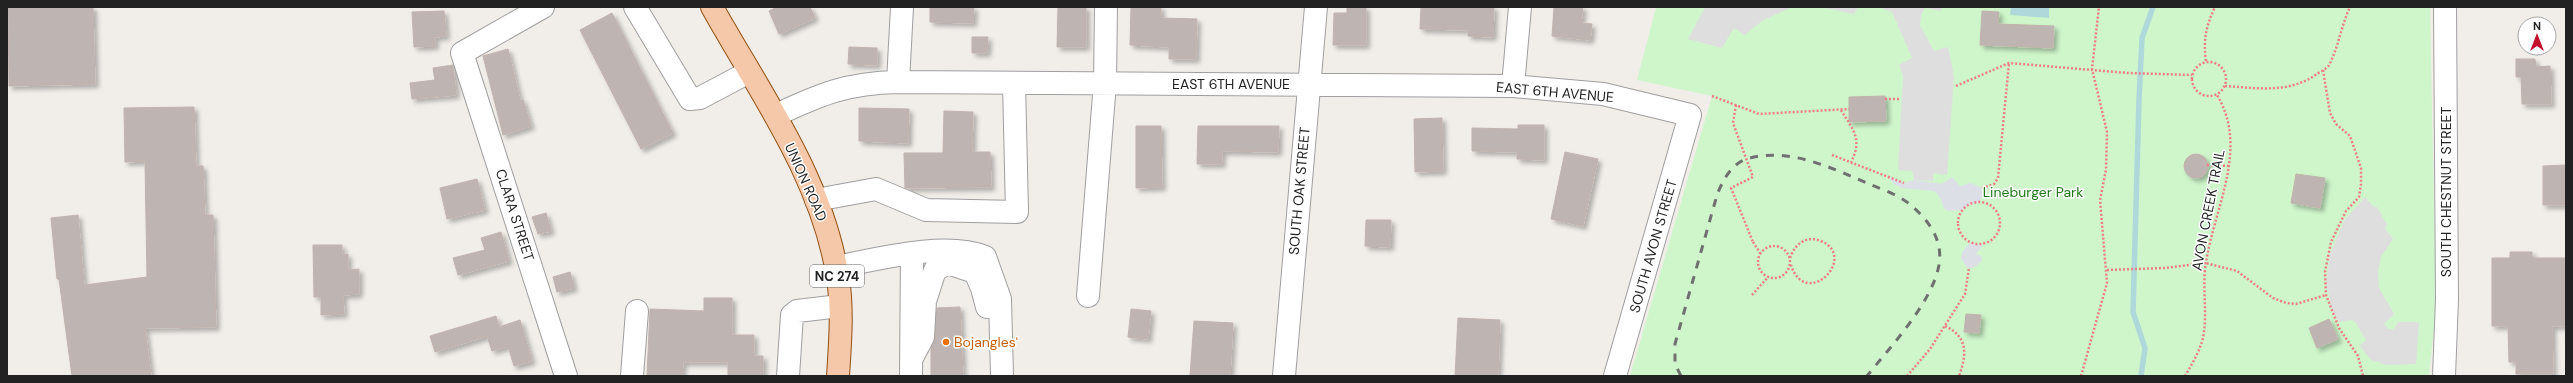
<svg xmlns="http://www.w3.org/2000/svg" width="2573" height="383" viewBox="0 0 2573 383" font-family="'DM Sans',sans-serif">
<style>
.park{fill:#cff6cb}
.parking{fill:#dedede}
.plaza{fill:#dddfe7}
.water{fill:#aed8da}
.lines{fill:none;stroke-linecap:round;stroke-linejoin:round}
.stream{stroke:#aed8da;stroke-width:5.5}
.building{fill:#beb5b2;stroke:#c2b2ad;filter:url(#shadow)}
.minor-casing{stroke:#9f9f9f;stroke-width:24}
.major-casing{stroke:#924f0d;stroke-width:24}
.path{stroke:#ef7c84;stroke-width:2.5;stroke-dasharray:2 2;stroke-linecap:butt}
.minor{stroke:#fff;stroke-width:22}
.major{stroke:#f5c8aa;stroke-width:22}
.rail{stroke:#707070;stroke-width:3;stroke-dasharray:8 8;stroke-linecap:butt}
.path-bridge{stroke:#ef7c84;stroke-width:2.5;stroke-dasharray:2 2;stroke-linecap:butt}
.food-dot{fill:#e8710a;stroke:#fff;stroke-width:1.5}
.labels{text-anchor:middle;stroke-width:3;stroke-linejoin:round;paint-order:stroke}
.shield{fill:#fff;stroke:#646464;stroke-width:1}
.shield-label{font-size:13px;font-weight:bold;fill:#222}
.street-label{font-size:14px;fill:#222;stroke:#fff}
.park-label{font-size:14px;fill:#1e7a16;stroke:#fff}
.food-label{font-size:14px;fill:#c56008;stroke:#fff;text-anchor:start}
</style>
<defs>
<filter id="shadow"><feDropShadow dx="3.5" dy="3.5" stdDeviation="2" flood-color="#0004"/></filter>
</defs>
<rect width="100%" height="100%" fill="#f1ede9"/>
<path class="park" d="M1656,7H2430L2436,307L2429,376H1630L1712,96L1637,80Z"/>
<path class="parking" d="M1705,7H1792L1762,21L1745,35L1734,28L1722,48L1688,39Z
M1821,7H1858L1854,14Z
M1878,7H1942L1941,11L1925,8L1921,15L1920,25L1934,51L1948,47L1954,77L1947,175L1933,173V181L1914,180L1912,171L1898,170L1903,76L1899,65L1912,58L1892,12Z
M2365,197L2374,207H2377L2387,225L2385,229L2393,239L2381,257L2378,272L2379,288L2394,314L2384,324L2389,329H2394L2398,322H2419L2416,364L2387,365L2371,360L2360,346L2366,340L2356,323L2352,320L2338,322L2332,310L2326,283L2330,254L2345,219Z"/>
<path class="plaza" d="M1888,176L1904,183L1914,180L1942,184L1952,177L1960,186L1971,183L1982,188L1983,192L1980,202L1969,204L1962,210L1949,211L1944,209L1940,197L1934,191L1901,188L1894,184Z
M1970,243L1983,245L1976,254L1980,255L1982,259L1980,263L1973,268H1967L1961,258L1963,251Z"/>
<path class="water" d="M2011,7H2049V18L2010,15Z"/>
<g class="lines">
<path class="stream" d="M2141,376L2145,348L2133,312L2139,100L2142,38L2153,7"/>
</g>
<path class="building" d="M8,7H93L95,84L9,86Z
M777,7H810L815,18L779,34L769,11Z
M930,7H974L973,23L930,22Z
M1058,7H1086V47H1057Z
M1131,7H1161V18L1197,19L1196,59H1169V47L1130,45Z
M1347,7H1366V45H1333L1334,13H1347Z
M1421,7H1494L1493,37L1468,36V30L1420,29Z
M1554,7H1583L1581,23L1592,24L1590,40L1552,36Z
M444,11L446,36L435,37V46L414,47L412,12Z
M1982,11L1999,12L1998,24L2054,26L2053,48L1980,45Z
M612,13L673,133L641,149L580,30Z
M972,37H988L987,53H972Z
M849,47L877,48V65L848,64Z
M508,49L520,100H523L531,126L503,135L483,56Z
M2516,59H2535L2536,67L2550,66L2551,104H2522L2521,77H2516Z
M453,65L456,95L412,99L410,83L435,80L433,68Z
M1885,96L1886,121L1849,122V97Z
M194,107L196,166H203L205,215H213L216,327L145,328L151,376H72L59,279H57L51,218L78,215L84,285L147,277L145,161L125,162L124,108Z
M859,108L909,109L908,143L859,141Z
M944,111L973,112L972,152H990L991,187L905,188L904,153H943Z
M1442,118L1443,171L1415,172L1414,119Z
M1518,125H1544V160L1517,159V152L1472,151V128L1518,129Z
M1136,126H1161L1162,187L1136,188Z
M1198,126H1279L1278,152L1222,151V164H1197Z
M1565,152L1598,159L1583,226L1551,219Z
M2184 166a12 12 0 1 1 24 0a12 12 0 1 1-24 0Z
M2566,165V205H2543V166Z
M2296,174L2325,178L2320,208L2291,203Z
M477,179L485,210L447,219L440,188Z
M546,213L551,231L538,234L532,217Z
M1366,220H1391L1390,247L1365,246Z
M501,232L509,261L458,275L453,258L485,250L481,238Z
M313,245H342V255L348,254V270L359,269V294L343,295L344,314L321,315V297H314Z
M2510,252H2532V258H2566V326H2552L2553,374H2516V362H2509L2508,326H2492V258H2510Z
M570,272L574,288L557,292L553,277Z
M704,298H732V335H754V356H763V376H728V362H683L682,376H647L650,309L704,311Z
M960,307L963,376H931V348L935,338L937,308Z
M1131,309L1151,311L1148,339L1128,337Z
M1966,314L1981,315L1979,333L1964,332Z
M496,316L499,327L520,320L532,361L514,366L508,346L492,351L487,336L435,352L430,336Z
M1458,318L1500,320L1498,376H1455Z
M2329,319L2338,339L2317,348L2309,328Z
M1194,321L1233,323L1230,376H1190Z"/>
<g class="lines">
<g class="minor-casing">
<path id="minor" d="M543,7L462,53L566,376
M635,7L690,99L700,98L749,72
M898,82L902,7
M1513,86L1520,7
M776,115C821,94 847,83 898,82L1513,86L1603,94L1690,115L1615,376
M816,200L876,189L926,210L1017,212L1014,83
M836,267C878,259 945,241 985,257L1000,299L1002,376
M1088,296L1105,83L1106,7
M912,358L923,337L925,301L935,270L948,263L975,272L982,288L987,307
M632,376L637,311
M788,376L792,315L797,311L840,306
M911,376L912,253
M1284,376L1316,7
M2444,376L2447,299L2445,7"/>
</g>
<g class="major-casing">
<path id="major" d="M712,7C760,93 823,179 838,279C843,311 840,344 838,376"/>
</g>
<path class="path" d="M2206,61C2203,40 2206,26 2215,7
M2192 79a17 17 0 1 1 34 0a17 17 0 1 1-34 0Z
M2323,70L2330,113L2336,124L2350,136L2361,168V184L2359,197L2346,211L2331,242L2325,272L2326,295L2339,328L2358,356L2363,376
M1956,86L2009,63L2128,73L2192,75
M2225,86C2257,88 2289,94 2317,74C2321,71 2327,69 2329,65C2339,46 2341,26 2350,7
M1712,96L1759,114L1849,109
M1885,99H1899
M1841,110C1853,130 1863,139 1851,162
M1832,155L1904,183
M2207,165L2230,166
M1982,188L1994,184L1998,178L2009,63
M1958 223a21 21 0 1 1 42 0a21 21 0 1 1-42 0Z
M1753,242L1760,253
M1758 262a16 16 0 1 1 32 0a16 16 0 1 1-32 0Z
M1790,258C1795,244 1806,235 1821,241C1859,257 1806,311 1791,265
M2107,270L2164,268L2206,263L2237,271L2273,298L2286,303L2296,304L2326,295
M1752,295L1768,277
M1945,326C1968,337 1967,354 1959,376
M1907,376L1930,349L1965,294L1969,268
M2081,376L2107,283L2100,200L2106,170L2107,132L2092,69L2099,7
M2185,376C2193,362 2202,348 2204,332C2207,309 2202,284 2206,262C2215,206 2249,148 2217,95"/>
<use href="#minor" class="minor"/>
<use href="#major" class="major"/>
<path class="rail" d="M1681,376L1675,364V344L1717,195C1722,182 1730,166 1744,160C1785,145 1832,168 1869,184C1884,190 1902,196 1914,208C1931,223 1943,242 1939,265C1932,303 1891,346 1867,376"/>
<path class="path-bridge" d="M1736,105L1733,123L1753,177L1731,188L1753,242"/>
</g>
<circle class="food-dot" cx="946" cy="342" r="4"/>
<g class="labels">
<rect class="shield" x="810" y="265" width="54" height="22" rx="3"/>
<g class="shield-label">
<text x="837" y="281">NC 274</text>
</g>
<g class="street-label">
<text x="1231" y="89">EAST 6TH AVENUE</text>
<text transform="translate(1555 92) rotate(5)" y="5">EAST 6TH AVENUE</text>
<text transform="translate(806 182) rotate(66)" y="5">UNION ROAD</text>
<text transform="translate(1299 191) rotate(-85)" y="5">SOUTH OAK STREET</text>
<text transform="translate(2446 192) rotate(-90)" y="5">SOUTH CHESTNUT STREET</text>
<text transform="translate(2208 210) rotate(-79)" y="5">AVON CREEK TRAIL</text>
<text transform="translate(515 215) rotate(72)" y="5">CLARA STREET</text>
<text transform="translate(1653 246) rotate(-74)" y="5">SOUTH AVON STREET</text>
</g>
<g class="park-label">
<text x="2033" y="197">Lineburger Park</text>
</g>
<g class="food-label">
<text x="954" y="347">Bojangles'</text>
</g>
</g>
<rect width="2573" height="383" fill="none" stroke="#222222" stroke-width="16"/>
<g transform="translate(2537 36)"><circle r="19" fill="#ffffff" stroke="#a7a7a7"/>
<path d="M0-3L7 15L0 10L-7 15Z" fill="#c2112f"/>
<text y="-6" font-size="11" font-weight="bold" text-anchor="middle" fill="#222222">N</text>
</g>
</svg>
